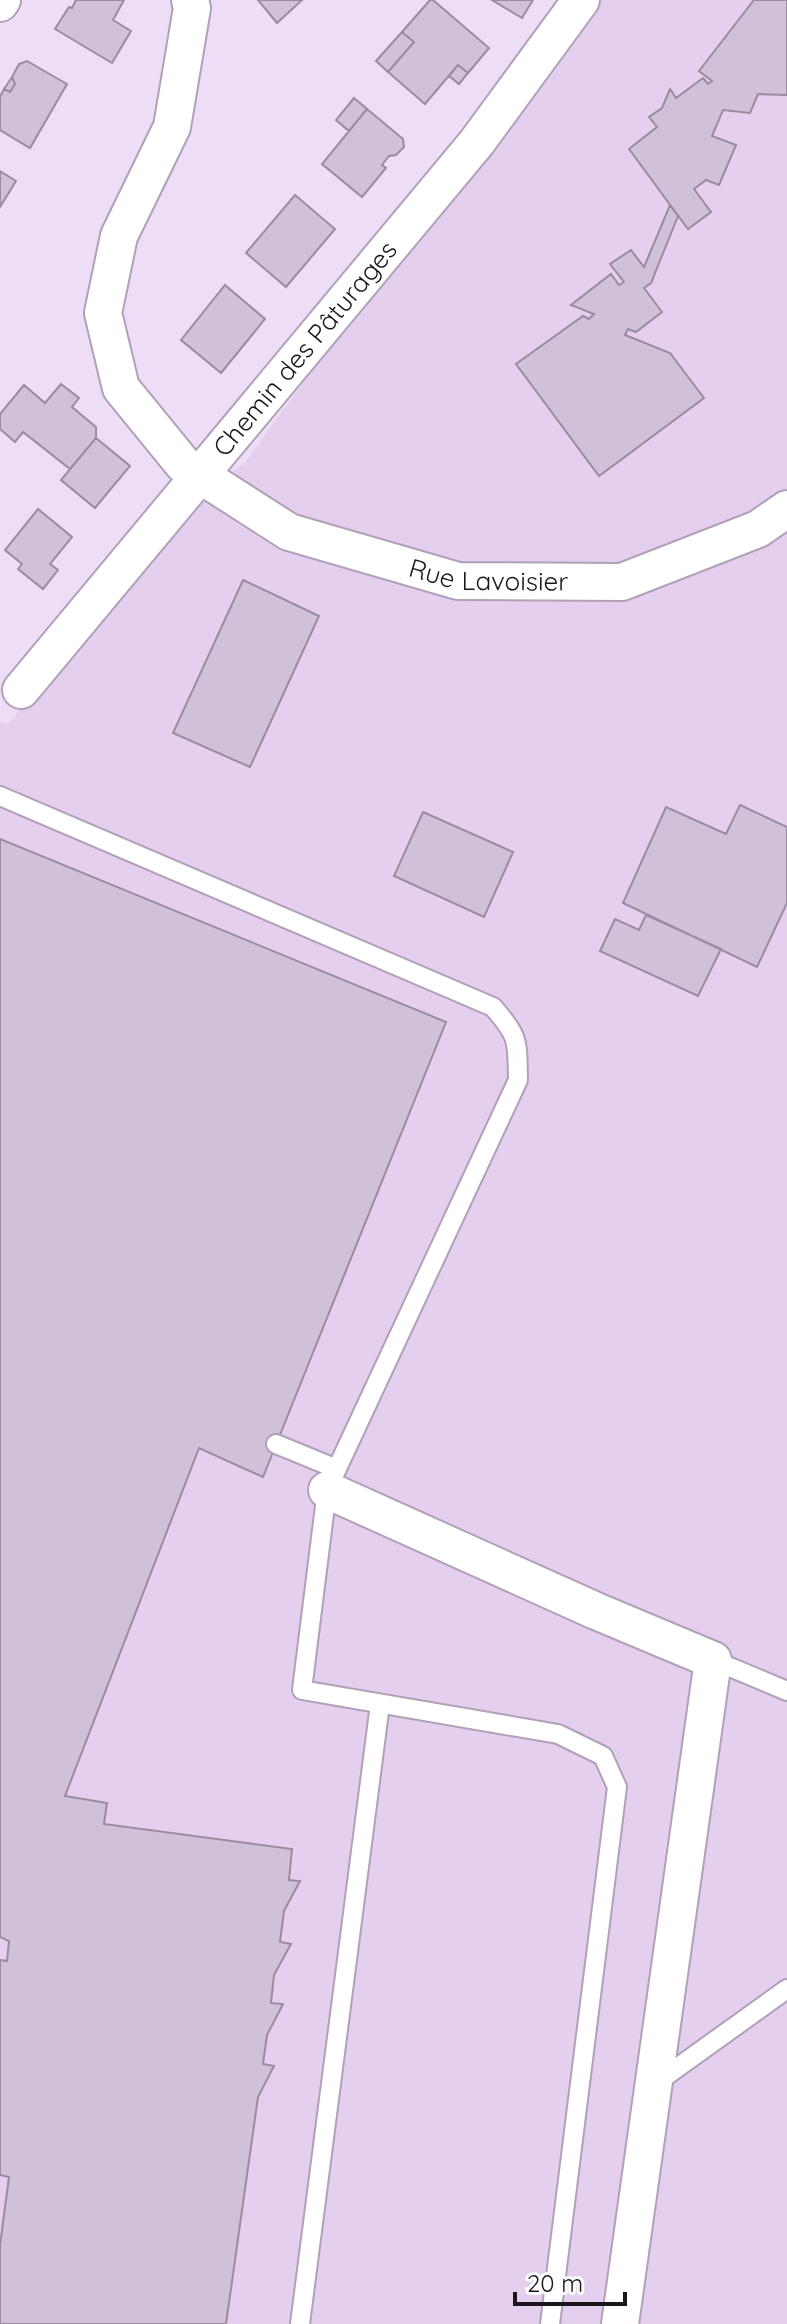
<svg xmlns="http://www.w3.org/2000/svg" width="787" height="2324" viewBox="0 0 787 2324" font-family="Quicksand,sans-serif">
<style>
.built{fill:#e4cfef}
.building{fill:#d1c0d9;stroke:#9a8ba2;stroke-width:2}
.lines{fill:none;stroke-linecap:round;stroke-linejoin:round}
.service-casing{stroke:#b0a0b8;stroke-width:22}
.minor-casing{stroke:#b0a0b8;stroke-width:40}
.service{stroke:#fff;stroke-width:18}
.minor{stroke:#fff;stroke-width:36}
.labels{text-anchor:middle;stroke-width:8;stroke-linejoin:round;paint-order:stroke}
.street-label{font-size:26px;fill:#1b151e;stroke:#fff}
</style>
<rect width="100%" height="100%" fill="#eeddf7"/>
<path class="built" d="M583,0H787V2324H0V721L8,724L195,502L246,461Z"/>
<path class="building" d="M76,0H124L113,20L131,31L112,63L55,29L69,7L72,8Z
M258,0H302L277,23Z
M430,0H433L489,48L468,73L458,65L425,104L388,72L414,42L402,32Z
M492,0H533L522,18Z
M754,0H787V95L758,94L750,113L723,110L712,136L736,145L719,185L706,180L694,189L711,212L688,229L629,149L657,127L649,117L662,108L670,89L676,98L703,78L708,84L712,81L699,71Z
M402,32L414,42L388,72L376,61Z
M27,61L67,84L30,148L0,130V97L4,89L10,92L15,84L12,77L19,64Z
M458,65L468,73L459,84L449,76Z
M12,77L15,84L10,92L4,89Z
M354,98L367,109L349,131L336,120Z
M367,109L403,139L404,147L396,155L389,156L382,165L386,168L362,197L322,164Z
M0,171L16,181L0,207Z
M295,195L335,229L286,287L246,253Z
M670,205L678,216L651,283L644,288L662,312L636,332L628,329L625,335L670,353L704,398L599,476L516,364L583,316L589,319L594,314L571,305L611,274L619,285L624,282L610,264L631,250L644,267Z
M225,285L265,319L221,373L181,340Z
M61,384L79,398L72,407L96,427V438L70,469L23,432L15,442L0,429V414L24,385L45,403Z
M96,438L130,466L95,508L61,480Z
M38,509L72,537L50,564L58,570L43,589L18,569L22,564L5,550Z
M243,580L319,616L250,767L173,733Z
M740,805L787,827V903L757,967L623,903L666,807L726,834Z
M423,812L513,852L484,917L394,876Z
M0,839L446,1022L263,1477L199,1448L65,1796L107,1803L104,1824L292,1849L289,1880L300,1881L284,1911L280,1942L291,1944L274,1975L271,2003L283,2004L267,2035L263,2064L274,2066L258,2097L226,2324H0V2245L9,2177L0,2175V1960L7,1961L9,1941L0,1937Z
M646,915L721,949L698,996L600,951L615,919L639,930Z"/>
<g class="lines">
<g class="service-casing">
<path id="service" d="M0,796L493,1007C520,1038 517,1041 518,1080L327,1490L302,1690L558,1734L603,1756L617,1787L550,2324
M276,1444L337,1469
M713,1660L787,1691
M656,2083L787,1989
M300,2324L380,1704"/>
</g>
<g class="minor-casing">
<g id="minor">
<path id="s1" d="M190,0L192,8L172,127L119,236L103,313L121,388L183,464L289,532L458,581L622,582L758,529L787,509"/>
<path d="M0,3L2,0"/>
<path id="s2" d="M21,690L477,142L581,0"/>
<path d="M327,1490L596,1611L713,1660L620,2324"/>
</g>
</g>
<use href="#service" class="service"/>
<use href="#minor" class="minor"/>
</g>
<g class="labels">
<g class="street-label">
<text dy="9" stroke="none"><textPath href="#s2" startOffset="444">Chemin des Pâturages</textPath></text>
<text dy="9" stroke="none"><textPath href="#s1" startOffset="836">Rue Lavoisier</textPath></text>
</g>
</g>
<path d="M515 2292v12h110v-12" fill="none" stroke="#1b151e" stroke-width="4"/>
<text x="527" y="2292" font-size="24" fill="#1b151e" stroke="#ffffff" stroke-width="6" paint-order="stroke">20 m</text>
</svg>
